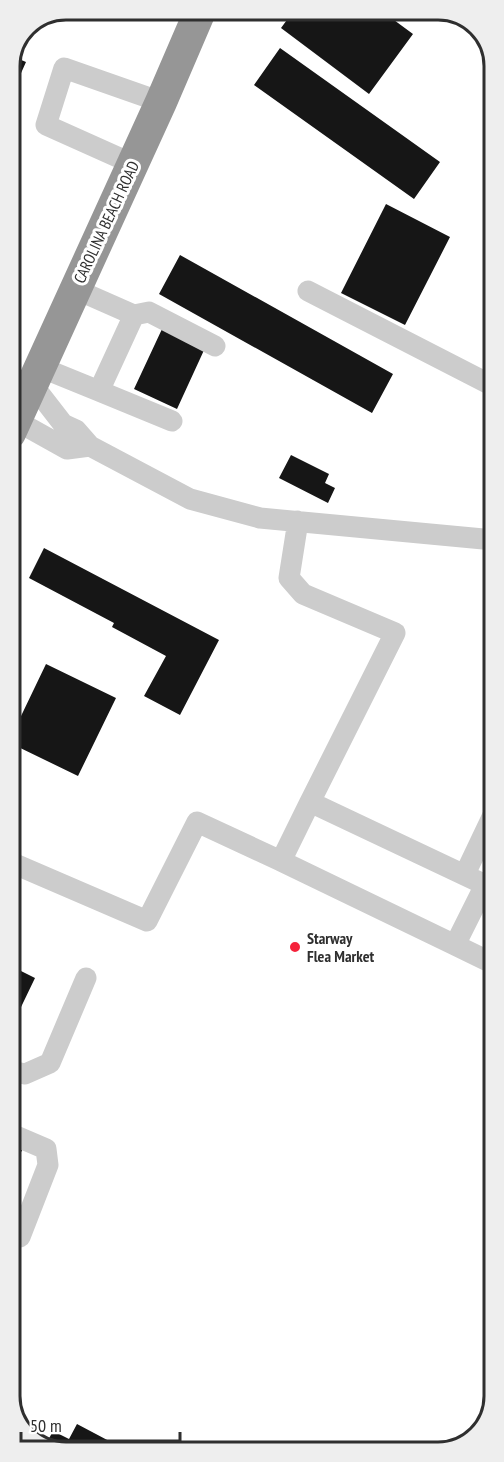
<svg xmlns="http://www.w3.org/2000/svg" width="504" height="1462" viewBox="0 0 504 1462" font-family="'PT Sans Narrow',sans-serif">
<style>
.building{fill:#161616}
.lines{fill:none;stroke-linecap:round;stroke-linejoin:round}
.minor{stroke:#ccc;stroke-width:21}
.highway{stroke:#969696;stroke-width:32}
.poi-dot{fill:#f5223b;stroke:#fff;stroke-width:2}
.labels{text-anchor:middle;stroke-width:6;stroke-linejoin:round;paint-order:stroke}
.street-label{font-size:16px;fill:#2f2f2f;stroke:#fff}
.poi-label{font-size:16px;font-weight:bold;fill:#2f2f2f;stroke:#fff;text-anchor:start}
.rim{fill:none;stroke:#2f2f2f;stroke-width:3}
</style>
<rect width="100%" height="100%" fill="#fff"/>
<path class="building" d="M295,9H379L413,34L369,94L281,28Z
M280,48L440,162L414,199L254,85Z
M12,56L26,62L9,100V63Z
M386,204L450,237L405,325L341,293Z
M180,255L393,374L372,413L159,294Z
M162,329L205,348L177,409L134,389Z
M291,455L329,474L325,483L335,488L328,503L279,478Z
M44,548L219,640L180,715L144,696L166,656L112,627L114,623L29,578Z
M46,664L116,698L78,776L10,743V739Z
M17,969L35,978L10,1030V982Z
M11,1145L22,1150L11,1175Z
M77,1424L111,1442L106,1453H62L45,1446L53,1431L69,1439Z"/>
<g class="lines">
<path class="minor" d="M133,164L46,125L64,68L161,102
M308,291L493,386
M134,315L149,312L215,346
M40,367L99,391L134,315L75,289
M99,391L172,421
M15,420L67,449L90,446L76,430L63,424L32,384
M90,446L190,499L260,518L494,540
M298,521L289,578L303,594L395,633L310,802L494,889
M310,802L281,861L455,945L485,885
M10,862L147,921L197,822L281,861
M465,874L494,813
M455,945L494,964
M11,1071L25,1074L50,1063L86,978
M11,1134L46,1149L48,1165L20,1237"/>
<path class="highway" d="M10,433L161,102L201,9"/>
</g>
<circle class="poi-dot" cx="295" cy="947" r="6"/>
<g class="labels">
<g class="street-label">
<text transform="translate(106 222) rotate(-65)" y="6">CAROLINA BEACH ROAD</text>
</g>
<g class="poi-label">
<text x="307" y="944">Starway<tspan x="307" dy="18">Flea Market</tspan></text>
</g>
</g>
<path d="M0 0H504V1462H0ZM66 20H438A46 46 0 0 1 484 66V1396A46 46 0 0 1 438 1442H66A46 46 0 0 1 20 1396V66A46 46 0 0 1 66 20Z" fill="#eee" fill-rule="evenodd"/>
<path class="rim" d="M66 20H438A46 46 0 0 1 484 66V1396A46 46 0 0 1 438 1442H66A46 46 0 0 1 20 1396V66A46 46 0 0 1 66 20Z"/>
<path d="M21 1432v9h159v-9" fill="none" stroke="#2f2f2f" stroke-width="3"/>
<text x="30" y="1432" font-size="18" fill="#2f2f2f" stroke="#ffffff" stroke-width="4.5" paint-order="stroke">50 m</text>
</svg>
